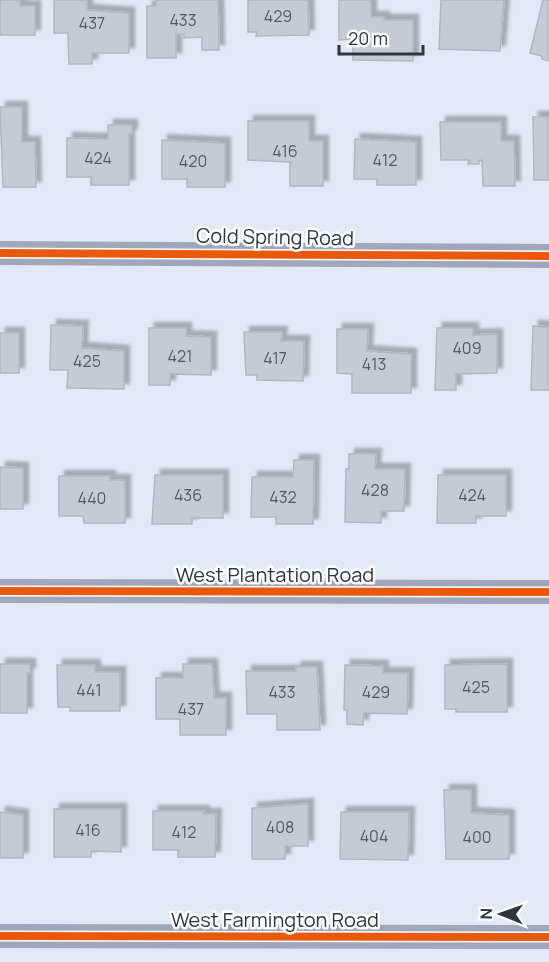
<svg xmlns="http://www.w3.org/2000/svg" width="549" height="962" viewBox="0 0 549 962" font-family="Manrope,sans-serif">
<style>
.building{fill:#c5cad5;stroke:#b2b6c0;stroke-width:1.5;filter:url(#shadow)}
.lines{fill:none;stroke-linecap:round;stroke-linejoin:round}
.street{stroke:#9fa7b8;stroke-width:24}
.cycleway-casing{stroke:#fff;stroke-width:11}
.cycleway{stroke:#e8590c;stroke-width:8}
.labels{text-anchor:middle;stroke-width:5;stroke-linejoin:round;paint-order:stroke}
.number-label{font-size:16px;fill:#545a64}
.street-label{font-size:20px;fill:#2f343f;stroke:#fff}
</style>
<defs>
<filter id="shadow"><feDropShadow dx="5.5" dy="-5.5" stdDeviation="1.5" flood-color="#0004"/></filter>
</defs>
<rect width="100%" height="100%" fill="#e2e8f4"/>
<path class="building" d="M0,0H20V6H35V35H0Z
M54,0H87V10L129,13V53H92V64H69L68,33H54Z
M156,0H218L219,50H202V37L184,38V34H176V58H147V6H156Z
M248,0H308L309,35L256,36L257,32H248Z
M339,0H371V17H384V20H413V61L353,60V39L339,40Z
M441,0H504L500,51L439,49Z
M543,0H549V61L542,59V56L530,53Z
M0,107H22V142H35L36,187H3Z
M533,117H549V180H534Z
M248,121H309V141H323V186H290V162L248,160Z
M440,122H501V141H514L515,186H483L482,160L479,161V164H468L469,160H441Z
M108,125H132V134H129V185H91V177H67V138L108,139Z
M355,139L416,142V185H377V179H354Z
M162,140L225,143V187H187V179H162Z
M51,325L83,326L82,348L124,351V389L67,388L68,370H50Z
M533,326L549,327V390H531Z
M149,328H186V336L211,337V375L170,374V385H149Z
M437,328H473V335L497,334V373L456,374V390H435Z
M337,329H368L367,351L411,354V393H352V374L337,373Z
M244,332H282L281,341H304L303,381L257,380V375H246Z
M0,333H19V373H0Z
M349,454H376L375,469H405L404,511H381V523L345,522L346,469H349Z
M294,460H314L313,524H276V517H251L252,477H293Z
M0,467L23,468V509H0Z
M155,475H223V518H192V524H152Z
M438,475H506V516H476V523H437Z
M59,476H110V480H125V523H84L83,516H59Z
M0,664H30V673H27V713H0Z
M183,664H212L214,698H226V735H180V719H156V678H183Z
M507,664V712H456V709H445V665Z
M57,665H95V672H120V711H70V707H58Z
M345,665L383,666V673H408L407,714L364,713L363,725L347,724V710H344Z
M296,667H317L320,730H277V714H247L246,671H296Z
M444,790H471V813L509,815V859H446Z
M308,804V846H285V859H252V808Z
M54,809H121V852L91,851V857H54Z
M153,811H204V814H216L215,857H178V850H153Z
M0,812L23,815V858H0Z
M341,812H409L408,860L340,859Z"/>
<g class="lines">
<path class="street" d="M0,253L549,256
M0,591L549,592
M0,936L549,937"/>
<g class="cycleway-casing">
<path id="cycleway" d="M0,253L549,256
M0,591L549,592
M0,936L549,937"/>
</g>
<use href="#cycleway" class="cycleway"/>
</g>
<g class="labels">
<g class="number-label">
<text x="278" y="22">429</text>
<text x="183" y="26">433</text>
<text x="92" y="29">437</text>
<text x="285" y="157">416</text>
<text x="98" y="164">424</text>
<text x="385" y="166">412</text>
<text x="193" y="167">420</text>
<text x="467" y="354">409</text>
<text x="180" y="362">421</text>
<text x="275" y="364">417</text>
<text x="87" y="367">425</text>
<text x="374" y="370">413</text>
<text x="375" y="496">428</text>
<text x="188" y="501">436</text>
<text x="472" y="501">424</text>
<text x="283" y="503">432</text>
<text x="92" y="504">440</text>
<text x="476" y="693">425</text>
<text x="89" y="696">441</text>
<text x="282" y="698">433</text>
<text x="376" y="698">429</text>
<text x="191" y="715">437</text>
<text x="280" y="833">408</text>
<text x="88" y="836">416</text>
<text x="184" y="838">412</text>
<text x="374" y="842">404</text>
<text x="477" y="843">400</text>
</g>
<g class="street-label">
<text transform="translate(275 237) rotate(1)" y="7">Cold Spring Road</text>
<text x="275" y="582">West Plantation Road</text>
<text x="275" y="927">West Farmington Road</text>
</g>
</g>
<g transform="translate(501 914) rotate(271)" stroke="#ffffff" stroke-width="4.5" paint-order="stroke">
<path d="M0-4.5L10 22L0 15L-10 22Z" fill="#2f343f"/>
<text y="-9" font-size="16" font-weight="bold" text-anchor="middle" fill="#2f343f">N</text>
</g>
<path d="M339 45v9h84v-9" fill="none" stroke="#2f343f" stroke-width="3"/>
<text x="348" y="45" font-size="18" fill="#2f343f" stroke="#ffffff" stroke-width="4.5" paint-order="stroke">20 m</text>
</svg>
